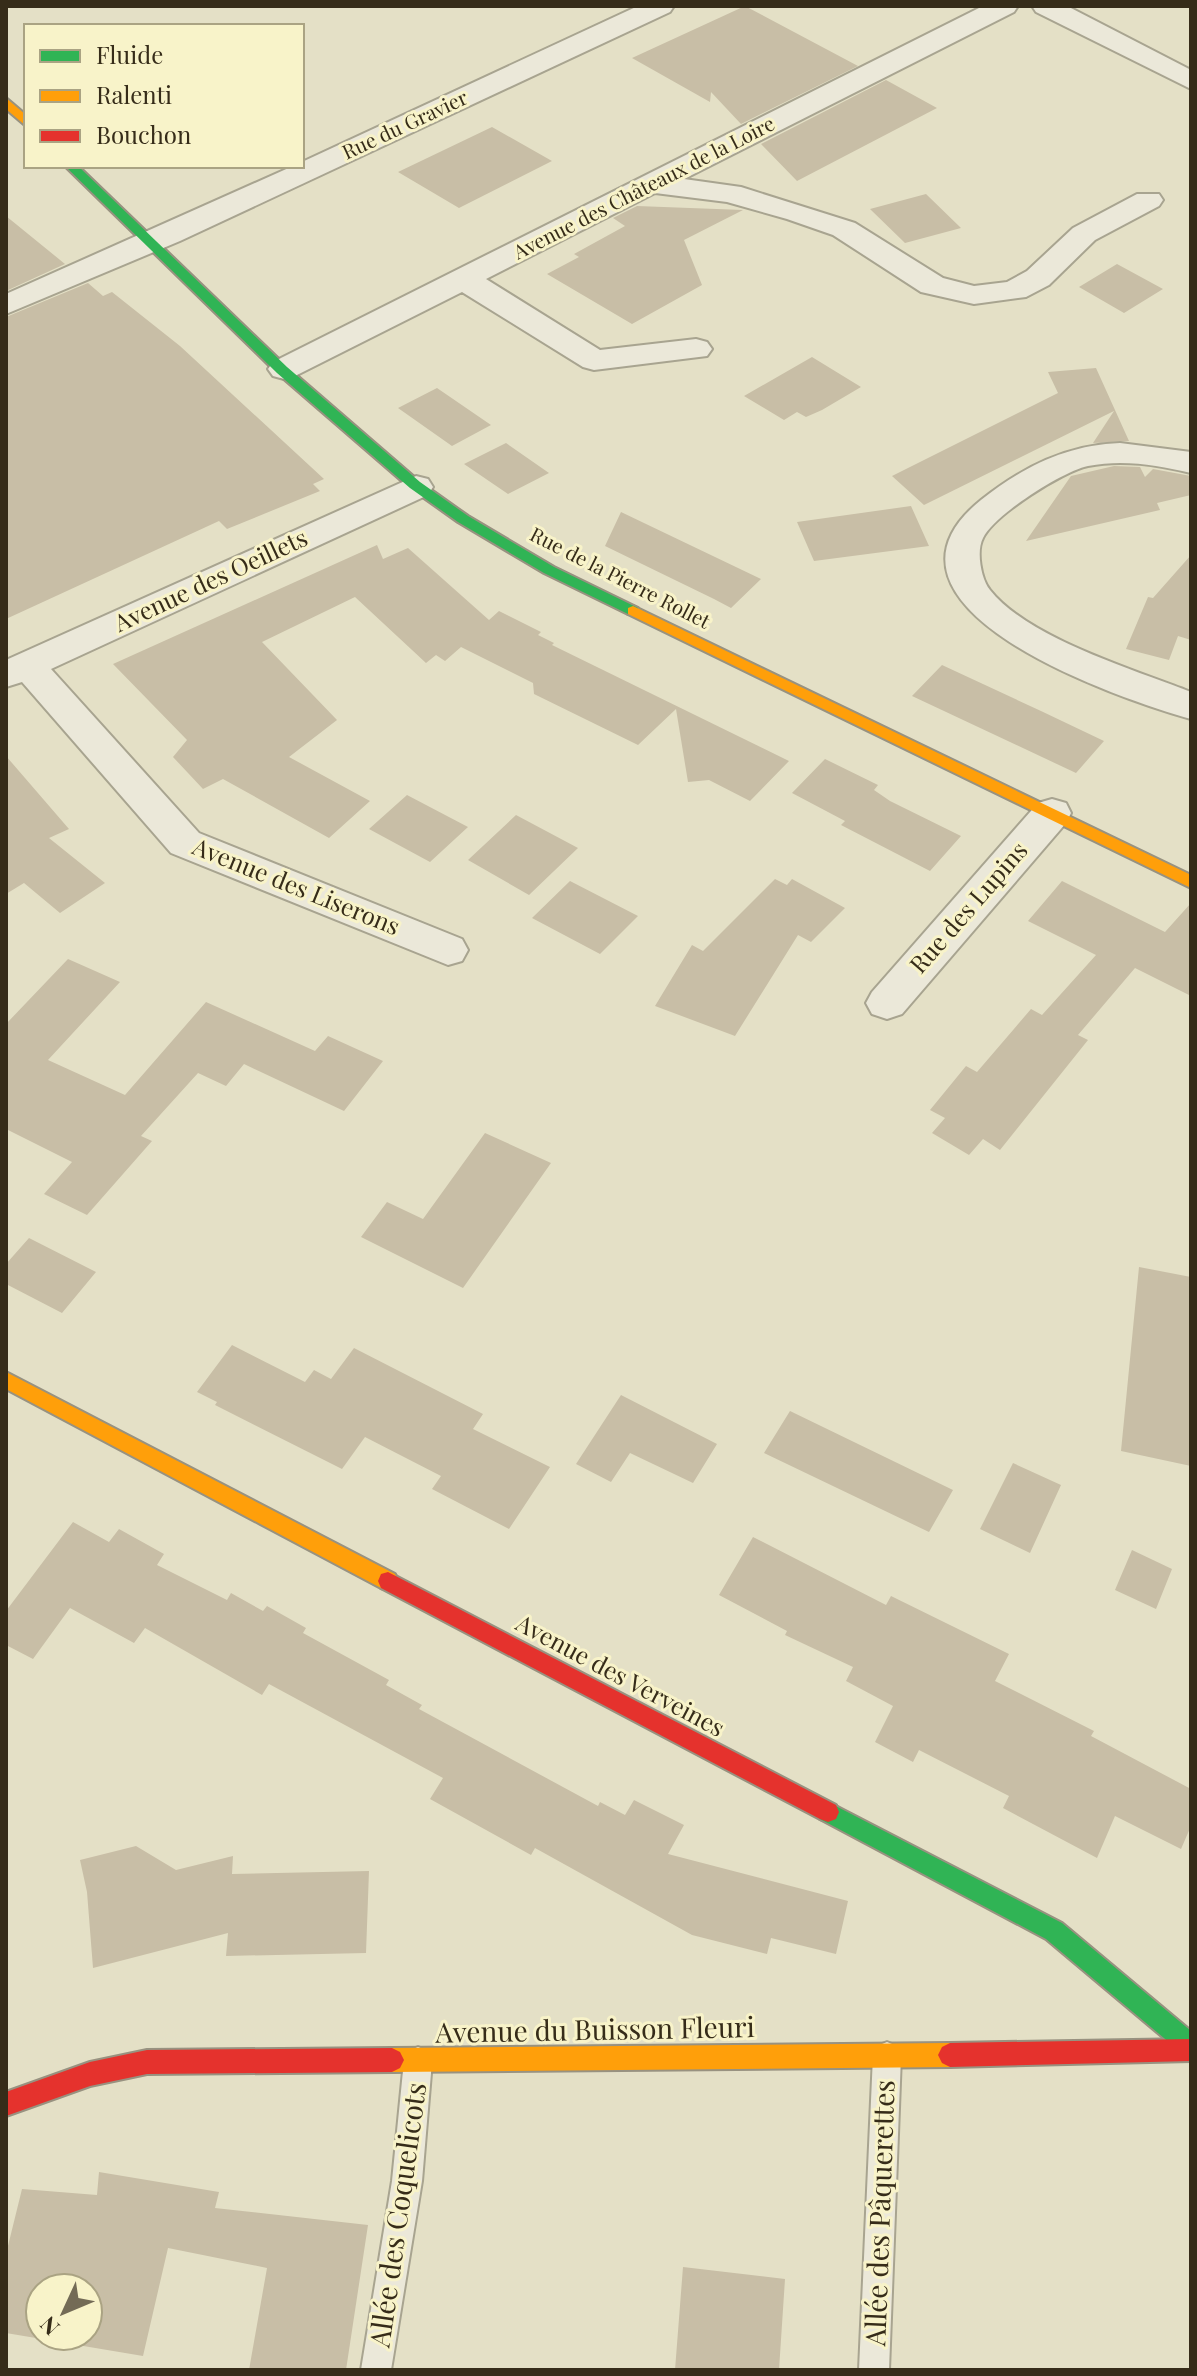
<svg xmlns="http://www.w3.org/2000/svg" width="1197" height="2376" viewBox="0 0 1197 2376" font-family="'Playfair Display',serif">
<style>
.building{fill:#c8bea6;fill-rule:evenodd}
.lines{fill:none;stroke-linecap:round;stroke-linejoin:round}
.lane-casing{stroke:#a8a490;stroke-width:4}
.street-casing{stroke:#a8a490;stroke-width:4}
.fast-casing{stroke:#989280;stroke-width:4}
.slow-casing{stroke:#989280;stroke-width:4}
.jam-casing{stroke:#989280;stroke-width:4}
.lane{fill:#ebe8d9;fill-rule:evenodd}
.street{fill:#ebe8d9;fill-rule:evenodd}
.fast{fill:#30b455;fill-rule:evenodd}
.slow{fill:#ff9f0a;fill-rule:evenodd}
.jam{fill:#e5322d;fill-rule:evenodd}
.labels{text-anchor:middle;stroke-width:6;stroke-linejoin:round;paint-order:stroke}
.far-street-label{font-size:20px;fill:#362c19;stroke:#f8f3c9}
.street-label{font-size:24px;fill:#362c19;stroke:#f8f3c9}
.near-street-label{font-size:28px;fill:#362c19;stroke:#f8f3c9}
</style>
<rect width="100%" height="100%" fill="#e4e0c6"/>
<path class="building" d="M745,6L858,66L741,124L711,92L710,102L632,58Z
M886,80L937,108L797,181L761,144Z
M492,127L552,161L459,208L398,172Z
M926,194L961,228L905,243L870,209Z
M637,206L743,210L684,240L702,285L632,324L547,274L579,257L574,254L625,226L613,218Z
M6,216L65,264L6,291Z
M1117,264L1163,289L1124,313L1079,287Z
M88,283L103,296L112,292L180,346L324,479L313,484L320,491L227,529L219,521L6,619V317Z
M812,357L861,387L822,410L806,417L797,412L784,420L744,396Z
M1096,368L1129,441L1093,443L1114,411L924,505L892,476L1058,393L1048,372Z
M437,388L491,425L452,446L398,408Z
M506,443L549,473L508,494L464,464Z
M1114,466L1140,467L1145,477L1153,469L1191,476V495L1157,503L1160,510L1026,541L1071,476Z
M911,506L929,546L814,561L797,522Z
M621,512L761,579L731,608L714,599L605,546Z
M377,545L383,559L408,548L489,620L499,611L541,632L538,635L554,643L552,645L789,761L750,801L709,780L688,782L676,709L638,745L534,694L533,683L461,647L445,661L436,655L426,663L355,597L262,642L337,720L289,757L370,801L329,838L223,779L203,789L173,757L187,740L113,664Z
M1191,555V640L1178,636L1169,660L1126,649L1148,597L1153,598Z
M942,665L1041,711L1104,741L1076,773L912,696Z
M6,756L69,829L49,838L105,883L60,913L24,883L6,894Z
M825,759L878,785L874,790L890,801L961,836L930,871L841,825L845,821L792,793Z
M407,795L468,827L430,862L369,829Z
M516,815L578,848L529,895L468,860Z
M775,879L787,885L792,879L845,908L811,942L798,935L735,1036L655,1006L692,945L703,951Z
M570,881L638,916L600,954L532,918Z
M1062,881L1165,932L1191,903V996L1135,968L1078,1035L1088,1040L1000,1150L983,1139L969,1155L932,1133L945,1118L930,1110L966,1066L977,1072L1031,1009L1042,1015L1096,955L1028,921Z
M68,959L120,982L48,1060L125,1095L206,1002L315,1051L328,1036L383,1061L344,1111L244,1064L226,1086L198,1073L141,1136L152,1141L87,1215L44,1194L72,1162L6,1129V1024Z
M485,1133L551,1163L463,1288L361,1237L387,1202L423,1219Z
M29,1238L96,1272L62,1313L6,1284V1264Z
M1139,1267L1191,1277V1466L1121,1451Z
M232,1345L305,1382L314,1370L331,1379L354,1348L483,1414L473,1429L550,1467L509,1529L432,1489L441,1476L365,1437L342,1469L215,1405L217,1402L197,1392Z
M621,1395L717,1444L693,1483L630,1453L611,1482L576,1464Z
M790,1411L953,1490L929,1532L764,1453Z
M1013,1463L1061,1485L1030,1553L980,1529Z
M73,1522L109,1542L119,1529L164,1554L157,1565L227,1600L231,1593L263,1611L267,1606L306,1628L303,1633L389,1680L386,1685L422,1705L419,1709L598,1806L600,1802L625,1815L634,1800L684,1825L668,1854L848,1901L836,1954L771,1938L767,1954L692,1935L535,1848L531,1855L430,1799L443,1778L269,1684L262,1695L145,1628L134,1643L70,1608L33,1659L6,1645V1611Z
M753,1537L886,1605L891,1596L1009,1654L995,1681L1094,1731L1091,1736L1191,1789V1826L1181,1849L1115,1816L1097,1858L1003,1808L1009,1796L919,1750L913,1762L875,1742L893,1706L846,1681L853,1667L785,1635L787,1631L719,1595Z
M1132,1550L1172,1569L1156,1609L1115,1590Z
M136,1846L176,1870L233,1856L232,1874L369,1871L366,1953L226,1956L228,1933L93,1968L87,1892L80,1860Z
M99,2172L219,2192L215,2208L368,2225L346,2370H249L267,2268L168,2248L143,2356L6,2333V2254L22,2189L97,2195ZM40,2288H88V2336H40Z
M683,2267L785,2279L779,2370H675Z"/>
<g class="lines">
<g class="lane-casing">
<path id="lane" d="M887,2042L897,2046L901,2056L889,2370H859L873,2056L877,2046Z
M418,2047L428,2051L432,2061L422,2181L391,2370H361L392,2181L404,2061L408,2051Z"/>
</g>
<g class="street-casing">
<path id="street" d="M638,6H674L670,12L180,241L6,314V294L293,166H302V162Z
M983,6H1018L1014,12L684,179L741,187L855,223L943,278L974,286L1007,282L1027,271L1073,228L1137,194H1159L1163,200L1159,206L1095,240L1049,285L1026,297L974,304L921,292L833,235L787,219L727,202L655,193L486,279L600,350L696,339L707,342L712,349L707,356L594,370L583,367L462,292L295,376L284,379L273,376L268,369L273,362Z
M1032,6H1067L1191,70V89L1036,12Z
M1120,443L1191,452V473C1157,465 1123,459 1088,466C1063,471 994,515 983,538C976,551 981,579 990,590C1028,638 1135,670 1191,692V719C1116,698 850,606 981,500C1023,467 1066,445 1120,443Z
M416,476L428,479L433,487L428,495L51,669L199,833L462,939L468,950L462,961L448,965L171,853L22,682L6,687V660Z
M1052,799L1066,803L1071,813L1066,823L902,1014L887,1019L872,1014L866,1003L872,992L1038,803Z"/>
</g>
<g class="fast-casing">
<path id="fast" d="M65,166H78L287,367L420,482L468,516L554,567L638,608V614H628L544,573L458,522L410,488L277,373Z
M828,1802L1062,1923L1191,2031V2057L1183,2054L1046,1939L820,1819L817,1812L820,1805Z"/>
</g>
<g class="slow-casing">
<path id="slow" d="M6,98L26,115V126L6,109Z
M633,606L1191,875V888L628,614V608Z
M6,1372L395,1574L398,1581L395,1588L388,1590L381,1588L6,1389Z
M950,2043L958,2047L962,2055L958,2063L950,2067L392,2072L384,2068L380,2060L384,2052L392,2048Z"/>
</g>
<g class="jam-casing">
<path id="jam" d="M388,1572L836,1805L839,1812L836,1819L828,1822L820,1819L381,1588L378,1581L381,1574Z
M1191,2039V2061L950,2067L942,2063L938,2055L942,2047L950,2043Z
M392,2048L400,2052L404,2060L400,2068L392,2072L147,2074L90,2086L6,2116V2092L90,2062L147,2050Z"/>
</g>
<use href="#lane" class="lane"/>
<use href="#street" class="street"/>
<use href="#fast" class="fast"/>
<use href="#slow" class="slow"/>
<use href="#jam" class="jam"/>
</g>
<g class="labels">
<g class="far-street-label">
<text transform="translate(405 125) rotate(-25)" y="7">Rue du Gravier</text>
<text transform="translate(644 188) rotate(-27)" y="7">Avenue des Châteaux de la Loire</text>
<text transform="translate(620 578) rotate(27)" y="7">Rue de la Pierre Rollet</text>
</g>
<g class="street-label">
<text transform="translate(211 581) rotate(-25)" y="8">Avenue des Oeillets</text>
<text transform="translate(296 887) rotate(22)" y="8">Avenue des Liserons</text>
<text transform="translate(969 908) rotate(-49)" y="8">Rue des Lupins</text>
<text transform="translate(620 1676) rotate(28)" y="8">Avenue des Verveines</text>
</g>
<g class="near-street-label">
<text transform="translate(595 2030) rotate(-1)" y="10">Avenue du Buisson Fleuri</text>
<text transform="translate(880 2213) rotate(-88)" y="10">Allée des Pâquerettes</text>
<text transform="translate(398 2215) rotate(-82)" y="10">Allée des Coquelicots</text>
</g>
</g>
<rect width="1197" height="2376" fill="none" stroke="#362c19" stroke-width="16"/>
<rect x="24" y="24" width="280" height="144" fill="#f8f3c9" stroke="#aaa383" stroke-width="2"/>
<rect x="40" y="50" width="40" height="12" fill="#30b455" stroke="#aaa383" stroke-width="2"/>
<text x="96" y="64" font-size="24" fill="#362c19">Fluide</text>
<rect x="40" y="90" width="40" height="12" fill="#ff9f0a" stroke="#aaa383" stroke-width="2"/>
<text x="96" y="104" font-size="24" fill="#362c19">Ralenti</text>
<rect x="40" y="130" width="40" height="12" fill="#e5322d" stroke="#aaa383" stroke-width="2"/>
<text x="96" y="144" font-size="24" fill="#362c19">Bouchon</text>
<g transform="translate(64 2312) rotate(226)"><circle r="38" fill="#f8f3c9" stroke="#aaa383" stroke-width="2"/>
<path d="M0-6L14 30L0 20L-14 30Z" fill="#736b56"/>
<text y="-12" font-size="22" font-weight="bold" text-anchor="middle" fill="#362c19">N</text>
</g>
</svg>
